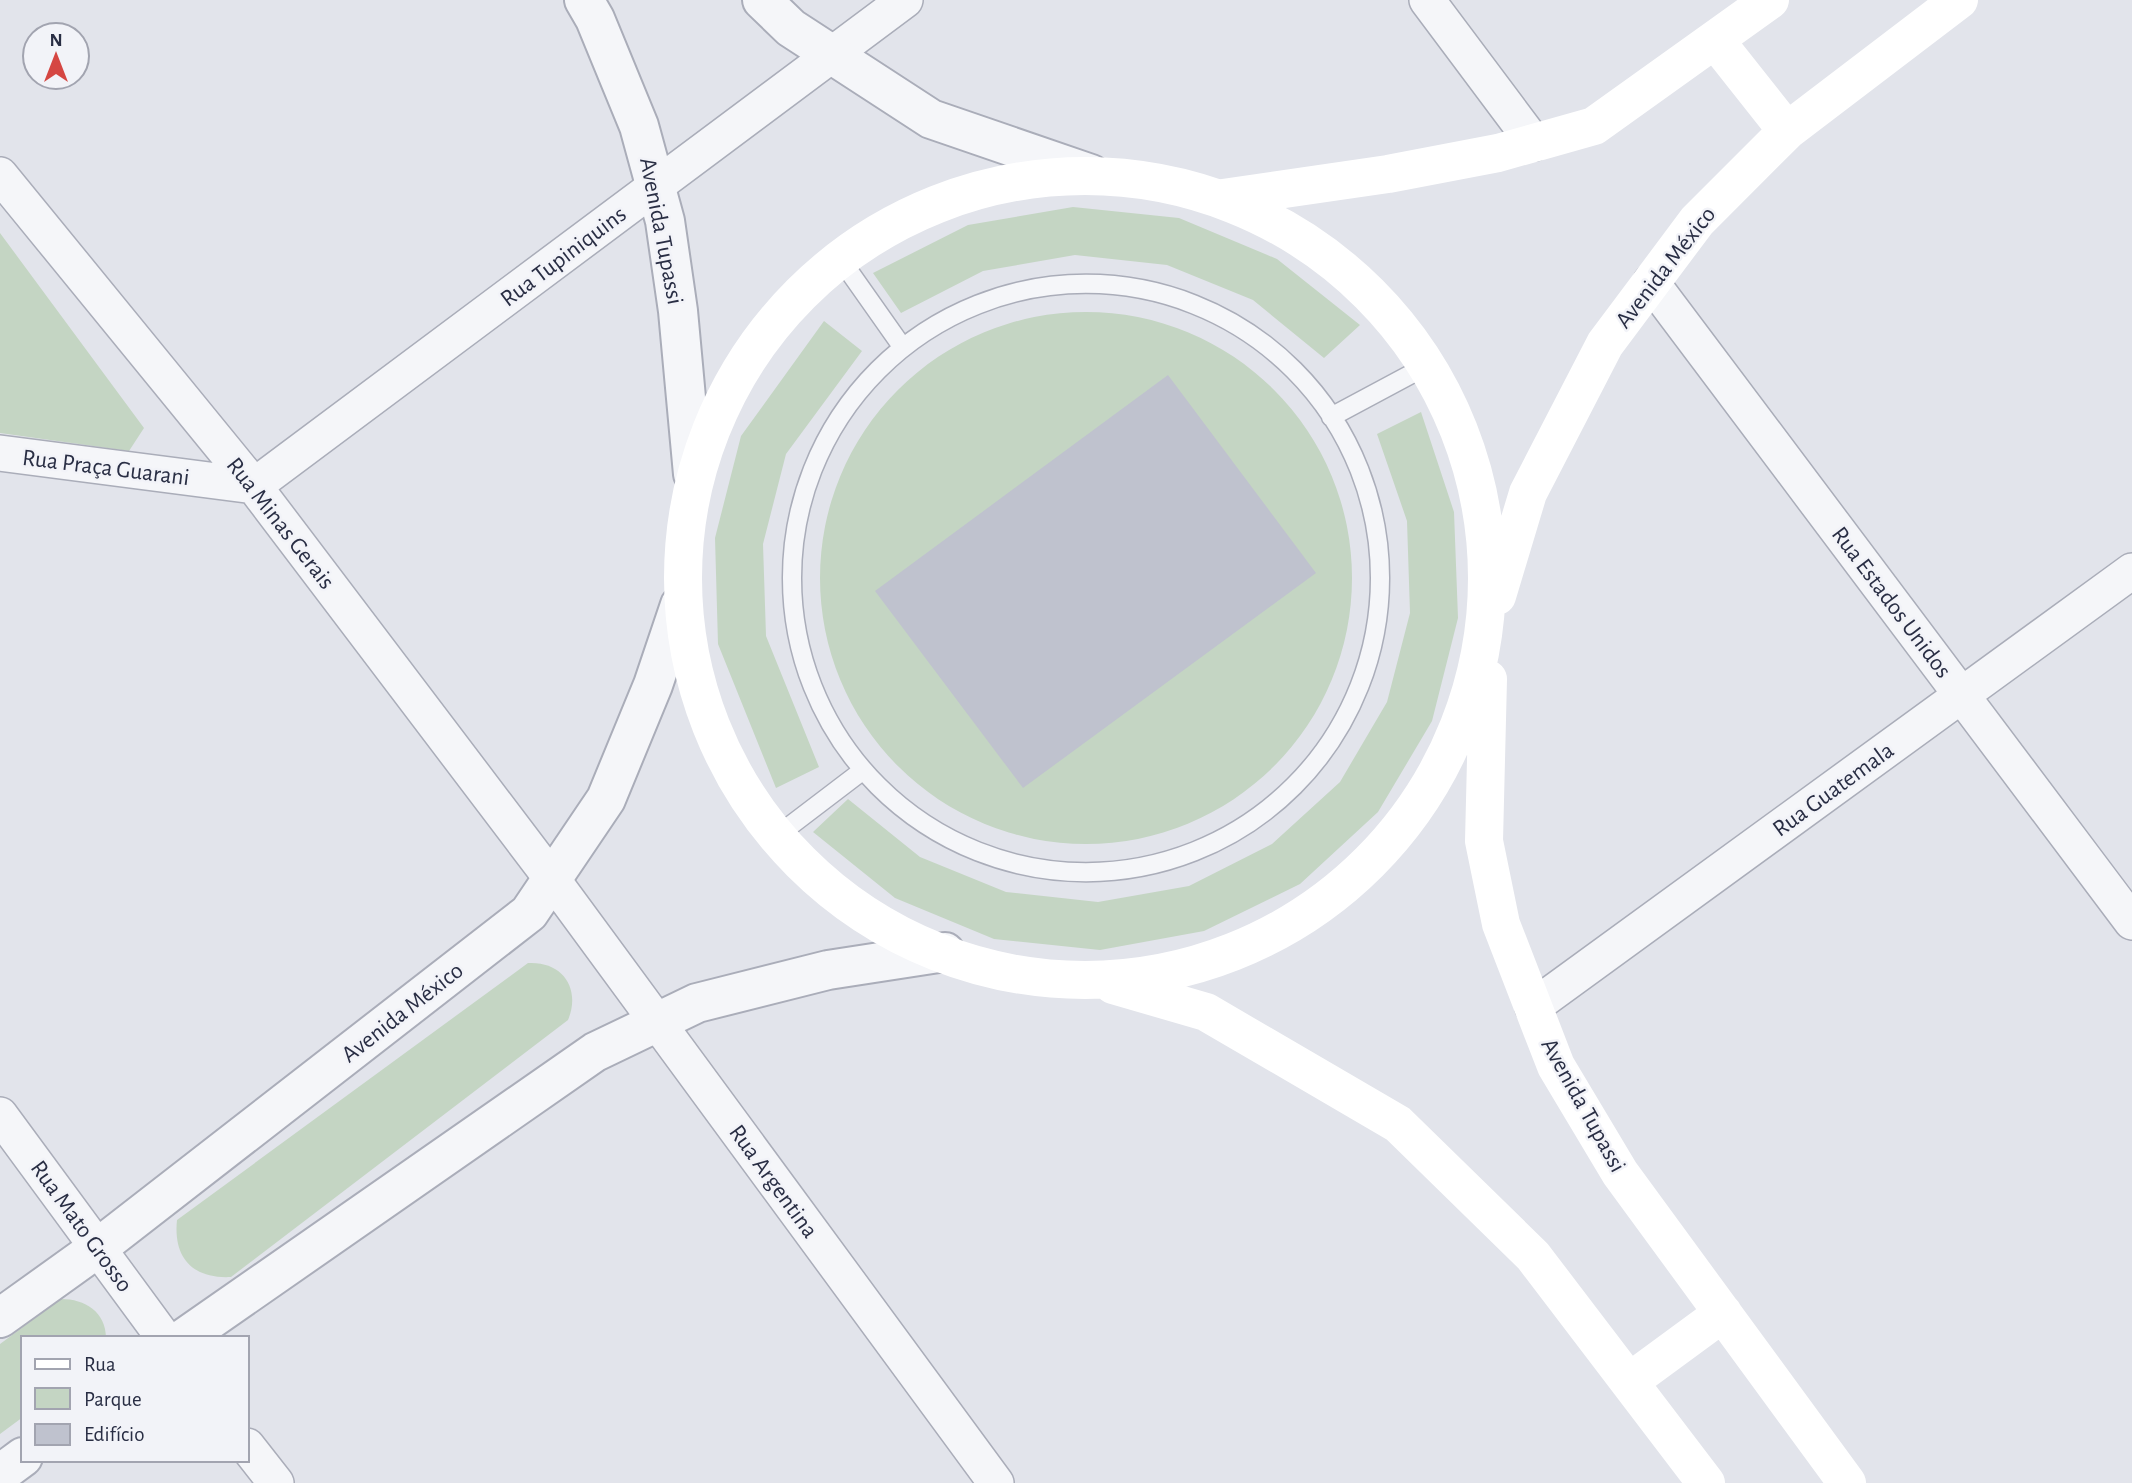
<svg xmlns="http://www.w3.org/2000/svg" width="2132" height="1483" viewBox="0 0 2132 1483" font-family="'Alegreya Sans',sans-serif">
<style>
.green{fill:#c4d5c3}
.building{fill:#bfc2ce}
.lines{fill:none;stroke-linecap:round;stroke-linejoin:round}
.service-casing{stroke:#aaadb9;stroke-width:21}
.minor-casing{stroke:#aaadb9;stroke-width:38}
.tertiary-casing{stroke:#aaadb9;stroke-width:42}
.service{stroke:#f5f6f9;stroke-width:18}
.minor{stroke:#f5f6f9;stroke-width:35}
.tertiary{stroke:#f5f6f9;stroke-width:38}
.secondary{stroke:#fff;stroke-width:38}
.labels{text-anchor:middle;stroke-width:5;stroke-linejoin:round;paint-order:stroke}
.street-label{font-size:24px;fill:#292e44;stroke:#f2f3f8}
</style>
<rect width="100%" height="100%" fill="#e2e4eb"/>
<path class="green" d="M1073,207L1179,218L1277,259L1360,325L1324,358L1253,300L1167,265L1075,255L983,271L901,313L873,273L968,225Z
M0,233L144,428L129,451L0,433Z
M820 578a266 266 0 1 1 532 0a266 266 0 1 1-532 0Z
M824,321L862,351L786,454L763,544L766,636L819,767L776,788L718,644L715,538L741,436Z
M1421,412L1454,512L1458,618L1432,721L1378,812L1300,884L1204,931L1100,950L994,939L895,898L813,832L848,799L920,857L1006,892L1098,902L1189,886L1272,844L1340,782L1387,702L1410,613L1407,521L1377,434Z
M528,963C563,961 581,989 568,1020L231,1277C193,1279 173,1258 177,1220Z
M61,1299C85,1299 106,1312 106,1338H23V1417L0,1434V1344Z"/>
<path class="building" d="M1168,375L1316,573L1023,788L875,591Z"/>
<g class="lines">
<g class="service-casing">
<path id="service" d="M839,257L901,345
M792 578a294 294 0 1 1 588 0a294 294 0 1 1-588 0Z
M1331,417L1430,364
M774,838L862,771"/>
</g>
<g class="minor-casing">
<path id="minor" d="M1427,0L1534,143
M0,175L254,486L552,879L996,1483
M1651,282L2132,922
M0,453L254,486L905,0
M1533,1007L2132,571
M0,1115L164,1338
M247,1446L276,1483"/>
</g>
<g class="tertiary-casing">
<path id="tertiary" d="M584,0L595,19L639,126L665,221L678,311L693,474
M762,0L791,28L931,119L1091,174
M0,1318L99,1247L529,913L606,799L653,685L680,605
M184,1338L595,1052L697,1003L828,970L945,952
M0,1474L23,1457"/>
</g>
<use href="#service" class="service"/>
<use href="#minor" class="minor"/>
<use href="#tertiary" class="tertiary"/>
<path class="secondary" d="M1715,40L1787,131
M683 578a402 402 0 1 1 804 0a402 402 0 1 1-804 0Z
M1223,198L1388,174L1498,153L1594,126L1770,0
M1497,596L1528,493L1605,344L1697,221L1787,131L1959,0
M1488,679L1484,841L1501,924L1556,1066L1620,1173L1847,1483
M1113,985L1206,1012L1398,1124L1533,1256L1706,1483
M1629,1382L1723,1313"/>
</g>
<g class="labels">
<g class="street-label">
<text transform="translate(662 231) rotate(79)" y="8">Avenida Tupassi</text>
<text transform="translate(563 256) rotate(-37)" y="8">Rua Tupiniquins</text>
<text transform="translate(1665 267) rotate(-52)" y="8">Avenida México</text>
<text transform="translate(106 467) rotate(7)" y="8">Rua Praça Guarani</text>
<text transform="translate(281 523) rotate(52)" y="8">Rua Minas Gerais</text>
<text transform="translate(1892 602) rotate(53)" y="8">Rua Estados Unidos</text>
<text transform="translate(1833 789) rotate(-36)" y="8">Rua Guatemala</text>
<text transform="translate(402 1012) rotate(-38)" y="8">Avenida México</text>
<text transform="translate(1584 1105) rotate(61)" y="8">Avenida Tupassi</text>
<text transform="translate(774 1181) rotate(54)" y="8">Rua Argentina</text>
<text transform="translate(82 1226) rotate(54)" y="8">Rua Mato Grosso</text>
</g>
</g>
<rect x="21" y="1336" width="228" height="126" fill="#f2f3f8" stroke="#a2a4b0" stroke-width="2"/>
<rect x="35" y="1359" width="35" height="10" fill="#ffffff" stroke="#a2a4b0" stroke-width="2"/>
<text x="84" y="1371" font-size="21" fill="#292e44">Rua</text>
<rect x="35" y="1388" width="35" height="21" fill="#c4d5c3" stroke="#a2a4b0" stroke-width="2"/>
<text x="84" y="1406" font-size="21" fill="#292e44">Parque</text>
<rect x="35" y="1424" width="35" height="21" fill="#bfc2ce" stroke="#a2a4b0" stroke-width="2"/>
<text x="84" y="1441" font-size="21" fill="#292e44">Edifício</text>
<g transform="translate(56 56)"><circle r="33" fill="#f2f3f8" stroke="#a2a4b0" stroke-width="2"/>
<path d="M0-5L12 26L0 18L-12 26Z" fill="#d54642"/>
<text y="-10" font-size="19" font-weight="bold" text-anchor="middle" fill="#292e44">N</text>
</g>
</svg>
